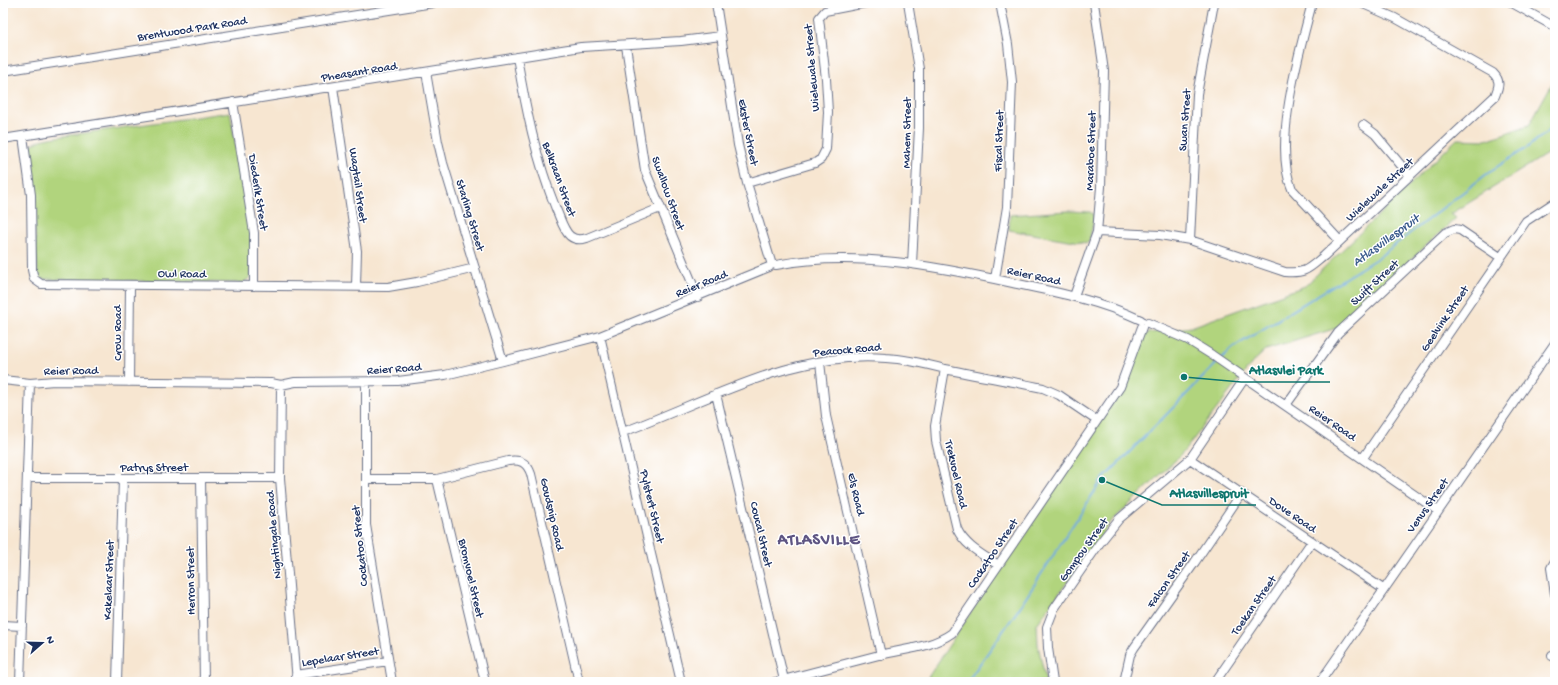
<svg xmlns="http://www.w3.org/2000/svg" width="1558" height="685" viewBox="0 0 1558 685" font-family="'Gochi Hand',sans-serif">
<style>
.green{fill:#b1d47d;stroke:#66826e}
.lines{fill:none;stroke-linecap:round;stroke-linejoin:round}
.stream{stroke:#70abe1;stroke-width:2}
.minor-casing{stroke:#686f86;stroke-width:10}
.minor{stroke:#fff;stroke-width:8}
.labels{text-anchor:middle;stroke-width:3;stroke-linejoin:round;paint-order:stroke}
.street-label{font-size:12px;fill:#1b2f5e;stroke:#fff}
.water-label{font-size:13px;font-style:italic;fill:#395a8c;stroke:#fff}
.district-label{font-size:16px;font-weight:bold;letter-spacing:1px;fill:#5e5583;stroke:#fff}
.leader{fill:none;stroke:#0f766e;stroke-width:1.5}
.callout-dot{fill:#0f766e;stroke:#fff;stroke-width:1.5}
.callout-label{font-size:13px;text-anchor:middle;font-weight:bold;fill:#0f766e;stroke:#fff;stroke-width:3;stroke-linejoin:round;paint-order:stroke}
</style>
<rect width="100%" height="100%" fill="#fff"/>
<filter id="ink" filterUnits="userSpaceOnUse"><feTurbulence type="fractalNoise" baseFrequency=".025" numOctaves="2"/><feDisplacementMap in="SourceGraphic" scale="8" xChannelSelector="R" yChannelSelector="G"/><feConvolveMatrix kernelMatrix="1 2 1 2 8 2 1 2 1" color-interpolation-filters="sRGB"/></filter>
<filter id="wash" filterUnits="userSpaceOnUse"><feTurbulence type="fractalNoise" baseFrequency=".012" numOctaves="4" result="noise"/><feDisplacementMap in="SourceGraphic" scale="16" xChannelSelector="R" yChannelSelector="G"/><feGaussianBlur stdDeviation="0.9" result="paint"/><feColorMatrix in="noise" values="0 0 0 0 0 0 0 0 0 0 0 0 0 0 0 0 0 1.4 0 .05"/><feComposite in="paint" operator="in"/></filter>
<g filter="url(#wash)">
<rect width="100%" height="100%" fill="#f7e6d1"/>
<path class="green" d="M1555,78V149L1451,214L1456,218L1337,328L1266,350L1252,363L1182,454L1110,523L1037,624L1038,645L1046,682H925L1021,536L1120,392L1142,334L1191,327L1305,286L1457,139L1486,140L1529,125Z
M230,112L251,235V277L243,283L42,279L38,275L29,146L41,140L50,138Z
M1068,211L1090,212L1093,214L1094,219L1089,242L1086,243L1009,230L1010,215Z"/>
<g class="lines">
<path class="stream" d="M1221,359L1234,347L1379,257L1492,170L1525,149L1555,126
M967,682L1018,610L1102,480L1218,362"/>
</g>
</g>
<g filter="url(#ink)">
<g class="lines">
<g class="minor-casing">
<path id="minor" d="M716,3L738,145L747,183L771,262
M908,3L919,69V128L912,264
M1312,3C1300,50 1272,144 1292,189L1340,241
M1512,3L1555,27
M626,46L645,170L698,297
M517,57C526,110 536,159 556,209C560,217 563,230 570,236C575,240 581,240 587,238L660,208
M3,71L433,3
M426,72L438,142L443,163L503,361
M333,87L357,251L356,286
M233,102L254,233V286
M1363,125L1375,134L1410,176
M23,136L31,195L32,270L34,279L41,284L388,287L417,282L475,268
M3,139L581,47L681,41L721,36
M747,183L815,163L821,159L826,149L828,112L826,79L819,18L825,11L866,3
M1097,232L1160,235L1190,240L1285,272C1306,274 1309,268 1324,256L1495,96C1499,86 1501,81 1493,73L1395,18L1361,3
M1190,240L1197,94L1214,3
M776,265C855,250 935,266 1013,283C1056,292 1101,301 1141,320
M995,279L1007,207L1012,82L1008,44L1000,3
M1074,296L1097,232L1101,187L1104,71L1094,3
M1148,323L1188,340L1212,355L1438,511
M600,336L681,682
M820,362L826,416L881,655
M945,369L935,426L936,441L957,529C965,546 983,555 998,565
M3,380L30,383L54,381L271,383L281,385L295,382L398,381L445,375L503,361L600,336L769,267
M129,382L130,285
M366,382V525L392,682
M281,385L280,478L297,682
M716,394L784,680
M1286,405L1338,333L1445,233L1454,229L1460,230L1500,257
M623,432C708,401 793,350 886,358C906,359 926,364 945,369C978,376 1011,381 1043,388L1059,395L1096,420
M1363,458L1526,221L1555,202
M1190,459L1383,589
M27,478H280
M201,479L204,682
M366,479H437L508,461C520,459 527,462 531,474L579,682
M437,479L485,682
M1555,561L1551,568L1555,594
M3,625L22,626
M1552,656L1555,657
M296,675L388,661
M20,682L30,383
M117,682L123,479
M775,682C810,673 845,664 879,655C904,649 931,648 952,633L1120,387L1142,327
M1053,682L1048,648L1047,627L1054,609L1099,544L1119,519L1190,459L1245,378
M1124,682L1130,655L1134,648L1195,562L1241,494
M1215,682L1312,541
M1320,682L1555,343"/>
</g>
<use href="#minor" class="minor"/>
</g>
</g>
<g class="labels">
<g class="street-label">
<text transform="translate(192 28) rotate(-9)" y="4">Brentwood Park Road</text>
<text transform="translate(811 68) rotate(-95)" y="4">Wielewale Street</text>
<text transform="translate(359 71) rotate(-9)" y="4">Pheasant Road</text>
<text transform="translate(1184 120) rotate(-86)" y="4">Swan Street</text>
<text transform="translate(749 132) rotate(79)" y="4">Ekster Street</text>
<text transform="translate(906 133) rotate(-89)" y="4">Mahem Street</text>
<text transform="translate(998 141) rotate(-88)" y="4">Fiscal Street</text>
<text transform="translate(1090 151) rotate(-88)" y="4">Maraboe Street</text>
<text transform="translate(560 179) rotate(70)" y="4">Belkraan Street</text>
<text transform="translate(359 185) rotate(82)" y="4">Wagtail Street</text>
<text transform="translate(1379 189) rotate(-43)" y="4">Wielewale Street</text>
<text transform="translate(259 192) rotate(81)" y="4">Diederik Street</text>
<text transform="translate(669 193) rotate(70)" y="4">Swallow Street</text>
<text transform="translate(471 215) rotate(73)" y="4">Starling Street</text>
<text transform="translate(182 273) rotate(1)" y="4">Owl Road</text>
<text transform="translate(1034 275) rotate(12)" y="4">Reier Road</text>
<text transform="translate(1374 282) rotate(-43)" y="4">Swift Street</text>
<text transform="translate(701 283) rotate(-22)" y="4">Reier Road</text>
<text transform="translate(1444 318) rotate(-56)" y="4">Geelvink Street</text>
<text transform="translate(117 333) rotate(-90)" y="4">Crow Road</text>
<text transform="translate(847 349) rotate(-5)" y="4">Peacock Road</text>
<text transform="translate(394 368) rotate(-4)" y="4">Reier Road</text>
<text transform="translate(71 370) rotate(-1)" y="4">Reier Road</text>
<text transform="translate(1333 422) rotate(35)" y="4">Reier Road</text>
<text x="154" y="471">Patrys Street</text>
<text transform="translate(957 474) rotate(77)" y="4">Trekvoel Road</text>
<text transform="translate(857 494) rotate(77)" y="4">Els Road</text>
<text transform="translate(1427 505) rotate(-55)" y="4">Venus Street</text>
<text transform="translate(653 506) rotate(77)" y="4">Pylstert Street</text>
<text transform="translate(553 514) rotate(77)" y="4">Goudsnip Road</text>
<text transform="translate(1293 514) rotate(34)" y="4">Dove Road</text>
<text transform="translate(762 534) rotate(77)" y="4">Coucal Street</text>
<text transform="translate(273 535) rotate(-95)" y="4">Nightingale Road</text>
<text transform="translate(359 546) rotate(-96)" y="4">Cockatoo Street</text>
<text transform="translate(1083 549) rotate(-54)" y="4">Gompou Street</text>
<text transform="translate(992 553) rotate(-56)" y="4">Cockatoo Street</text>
<text transform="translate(472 578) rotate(77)" y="4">Bromvoel Street</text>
<text transform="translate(1168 579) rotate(-55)" y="4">Falcon Street</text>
<text transform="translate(108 580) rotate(-88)" y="4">Kakelaar Street</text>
<text transform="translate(190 581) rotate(-91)" y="4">Herron Street</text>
<text transform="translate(1253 605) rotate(-55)" y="4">Toekan Street</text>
<text transform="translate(340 656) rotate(-9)" y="4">Lepelaar Street</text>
</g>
<g class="water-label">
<text transform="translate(1385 239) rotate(-36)" y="5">Atlasvillespruit</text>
</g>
<g class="district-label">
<text x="819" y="544">ATLASVILLE</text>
</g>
</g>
<path class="leader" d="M1184 377L1241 382H1330M1102 480L1162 505H1256"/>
<g class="callout-dot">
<circle cx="1184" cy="377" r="4"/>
<circle cx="1102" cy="480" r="4"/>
</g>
<g class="callout-label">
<text x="1286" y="374">Atlasvlei Park</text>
<text x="1209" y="497">Atlasvillespruit</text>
</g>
<rect width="1558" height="685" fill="none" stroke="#fff" stroke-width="16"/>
<g transform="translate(42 643) rotate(70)" stroke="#ffffff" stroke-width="3" paint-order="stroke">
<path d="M0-3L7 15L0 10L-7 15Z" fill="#1b2f5e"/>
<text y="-6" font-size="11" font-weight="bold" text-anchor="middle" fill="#1b2f5e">N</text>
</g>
</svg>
